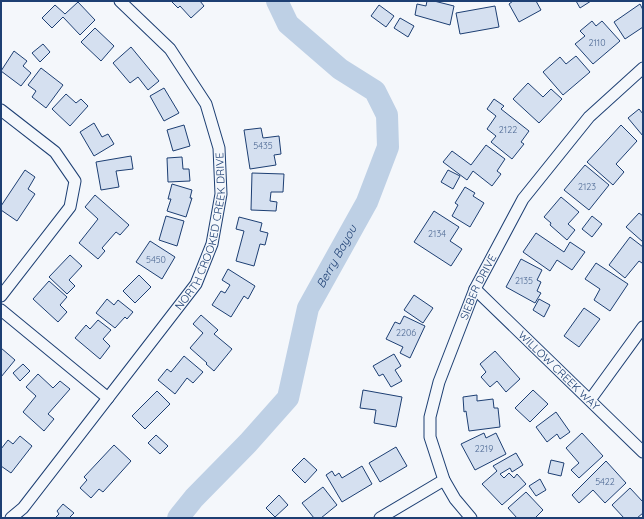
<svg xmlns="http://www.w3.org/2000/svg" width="644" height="519" viewBox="0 0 644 519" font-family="Quicksand,sans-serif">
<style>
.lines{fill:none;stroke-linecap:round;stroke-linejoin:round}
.river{stroke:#bed0e5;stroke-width:22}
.building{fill:#d5e0f0;stroke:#1d3f73}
.minor-casing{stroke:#1d3f73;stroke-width:13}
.minor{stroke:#f4f7fb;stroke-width:11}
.labels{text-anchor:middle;stroke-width:3;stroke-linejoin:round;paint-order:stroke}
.number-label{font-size:9px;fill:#4b6792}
.street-label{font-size:11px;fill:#1d3f73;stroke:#f4f7fb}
.water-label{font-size:12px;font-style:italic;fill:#1d3f73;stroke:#f4f7fb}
</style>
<rect width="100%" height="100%" fill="#f4f7fb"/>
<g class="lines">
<path class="river" id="s1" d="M178,518L194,498L248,443L288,398L308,308L367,202L388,147L387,115L375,91L340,69L288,24L277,1"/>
</g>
<path class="building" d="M171,1H200L204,6L191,18L180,6L178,8Z
M427,1H434L454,6L450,25L415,15L417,4L426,6Z
M513,1H536L541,10L519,22L509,4Z
M576,1H591L580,8Z
M78,2L95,20L80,35L63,17L52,28L42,18L55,5L65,14Z
M640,4L643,10V27L625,39L614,22Z
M379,5L394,16L386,27L371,16Z
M495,6L499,27L460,34L456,13Z
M400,18L414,26L408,37L394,28Z
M592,21L596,26L602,21L620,41L593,64L575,44L585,36L580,31Z
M95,28L114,46L101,61L81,42Z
M43,44L50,52L40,62L32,53Z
M131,47L159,81L148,90L138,77L130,83L113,63Z
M14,51L27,61L23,66L31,73L21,86L1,71Z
M576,56L590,72L563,95L543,72L560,57L566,64Z
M41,68L63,85L46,108L32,97L36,91L28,85Z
M528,83L543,97L551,89L562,99L539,123L513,99Z
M164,88L179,113L164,121L150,96Z
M66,94L76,103L81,99L88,106L70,126L52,109Z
M494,99L504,106L501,109L529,131L521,142L524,144L512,159L491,142L496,136L487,129L496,116L487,109Z
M639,109L643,114V136L628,118Z
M94,123L102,137L108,134L114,144L94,156L80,132Z
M184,125L190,146L173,151L167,130Z
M621,125L637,141L616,164L624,172L613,185L587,162Z
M261,128L263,138L279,136L281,154L274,155L276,165L250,169L244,130Z
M486,145L505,159L497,171L501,174L492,186L473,171L467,180L443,162L452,151L471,165Z
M131,156L133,169L116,171L119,187L101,190L96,162Z
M182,157L183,169H189L190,181L168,182L167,158Z
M585,165L609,185L589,210L564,190Z
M25,170L35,177L28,189L35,194L17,221L1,210V206Z
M448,170L460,176L453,189L441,182Z
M252,173L284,174L283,192H271L270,201L277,202L276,211L251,210Z
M172,184L192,190L190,198H192L186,217L167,211L171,199H168Z
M465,187L475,193L473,196L484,203L470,227L452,216L458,205L455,203Z
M95,195L129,225L120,235L116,232L102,248L105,251L98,259L79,243L98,219L85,207Z
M561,197L579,212L568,224L575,230L567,240L550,225L551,223L544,217Z
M434,211L459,227L450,241L462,249L451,266L414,242Z
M639,213L643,216V242L626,227Z
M166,216L184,221L177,246L159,240Z
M592,216L602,224L592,237L582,229Z
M239,217L262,223L260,231L268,233L265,245L260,244L254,266L236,261L244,231L236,229Z
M536,233L564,252L570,242L585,252L572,270L557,260L550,271L523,252Z
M630,237L643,247V262L642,263L639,261L625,278L609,265Z
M150,241L175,257L162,279L136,262Z
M70,255L82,266L69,280L75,286L67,294L49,277Z
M521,259L542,270L537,280L541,282L537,291L541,293L535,303L506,287Z
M596,263L628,284L610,311L594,300L600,289L585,279Z
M228,269L255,286L248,299L244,296L231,317L212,305L221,291L225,293L230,285L222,280Z
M139,275L151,287L135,303L123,291Z
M49,281L67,297L60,305L67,312L58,322L33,299Z
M414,295L433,308L423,323L404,310Z
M107,299L114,305L118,300L133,312L127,319L125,317L115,328L96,313Z
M539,299L550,305L544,317L533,310Z
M584,308L600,319L579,347L564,336Z
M201,315L218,330L214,334L232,349L214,371L206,364L207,363L190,348L203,333L193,324Z
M404,316L425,326L410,358L400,353L403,347L386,339L395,322L400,324Z
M98,320L111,330L103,339L110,346L100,359L75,338L86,325L90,329Z
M1,348L15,360L1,377Z
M495,351L520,379L506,392L497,381L490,387L481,377L486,372L480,364Z
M394,354L401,366L395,370L402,381L391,387L383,374L379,376L373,366Z
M184,356L203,372L193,383L187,378L175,394L158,380L167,369L171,372Z
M23,364L30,371L20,381L13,373Z
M38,374L53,388L60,381L70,389L48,414L54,419L44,431L23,412L36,396L26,387Z
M363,390L402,397L396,427L374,423L376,410L360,408Z
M533,390L548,404L530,422L515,408Z
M157,391L170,404L145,429L132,416Z
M477,395V401L493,399L494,408H498L500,427L469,431L466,411L464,412L463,397Z
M556,412L570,432L560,439L557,434L547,442L536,427Z
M484,433L486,438L496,433L506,454L475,470L461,444Z
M582,433L603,456L579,478L571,470L579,463L566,448Z
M156,435L168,446L160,454L148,443Z
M20,436L32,446L11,473L1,466V449L8,440L13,444Z
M114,445L131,461L103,492L99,489L91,498L80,488L87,480L84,477Z
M396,447L407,466L380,482L369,463Z
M516,453L523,465L512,472L510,468L500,474L504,478L509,473L514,478L517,474L526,484L502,505L482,484L497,471L493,466Z
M304,458L317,470L305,483L292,470Z
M551,460L564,463L561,476L548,473Z
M606,461L626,483L605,503L593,490L579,503L572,495Z
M362,466L372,484L342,502L326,475L332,471L335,476L339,473L342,478Z
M540,479L546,490L536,496L529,486Z
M323,487L337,505L321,518H314L302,503Z
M630,488L643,502V513L637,518H624L612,505Z
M526,492L543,510L535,518H517L508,508Z
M279,495L288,505L275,517L266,508Z
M63,504L74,513L69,518H55L59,514L57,511Z"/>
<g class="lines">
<g class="minor-casing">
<g id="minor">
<path d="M1,110L55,152L75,181L70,207L1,296"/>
<path id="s2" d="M475,289L643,452"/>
<path d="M1,310L108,398"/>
<path d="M590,400L643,327"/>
<path id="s3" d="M11,518L23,508L196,284L212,244L221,194L219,148L206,104L170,49L120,1"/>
<path d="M380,518L444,480"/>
<path id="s4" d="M471,518L455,499L444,480L430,437V417L439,382L475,289L523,199L589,117L643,68"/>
</g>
</g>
<use href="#minor" class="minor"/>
</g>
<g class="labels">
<g class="number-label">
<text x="597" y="46">2110</text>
<text x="508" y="133">2122</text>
<text x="263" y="149">5435</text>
<text x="587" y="190">2123</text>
<text x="437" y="237">2134</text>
<text x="156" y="263">5450</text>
<text x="524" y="284">2135</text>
<text x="406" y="336">2206</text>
<text x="484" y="452">2219</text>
<text x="605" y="485">5422</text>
</g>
<g class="street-label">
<text dy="4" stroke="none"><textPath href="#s3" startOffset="351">NORTH CROOKED CREEK DRIVE</textPath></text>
<text dy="4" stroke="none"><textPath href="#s4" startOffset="251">SIEBER DRIVE</textPath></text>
<text dy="4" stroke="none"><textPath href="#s2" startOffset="117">WILLOW CREEK WAY</textPath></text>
</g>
<g class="water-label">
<text dy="4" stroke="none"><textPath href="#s1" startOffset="314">Berry Bayou</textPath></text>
</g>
</g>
<rect width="644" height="519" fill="none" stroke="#1d3f73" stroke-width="4"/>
</svg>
